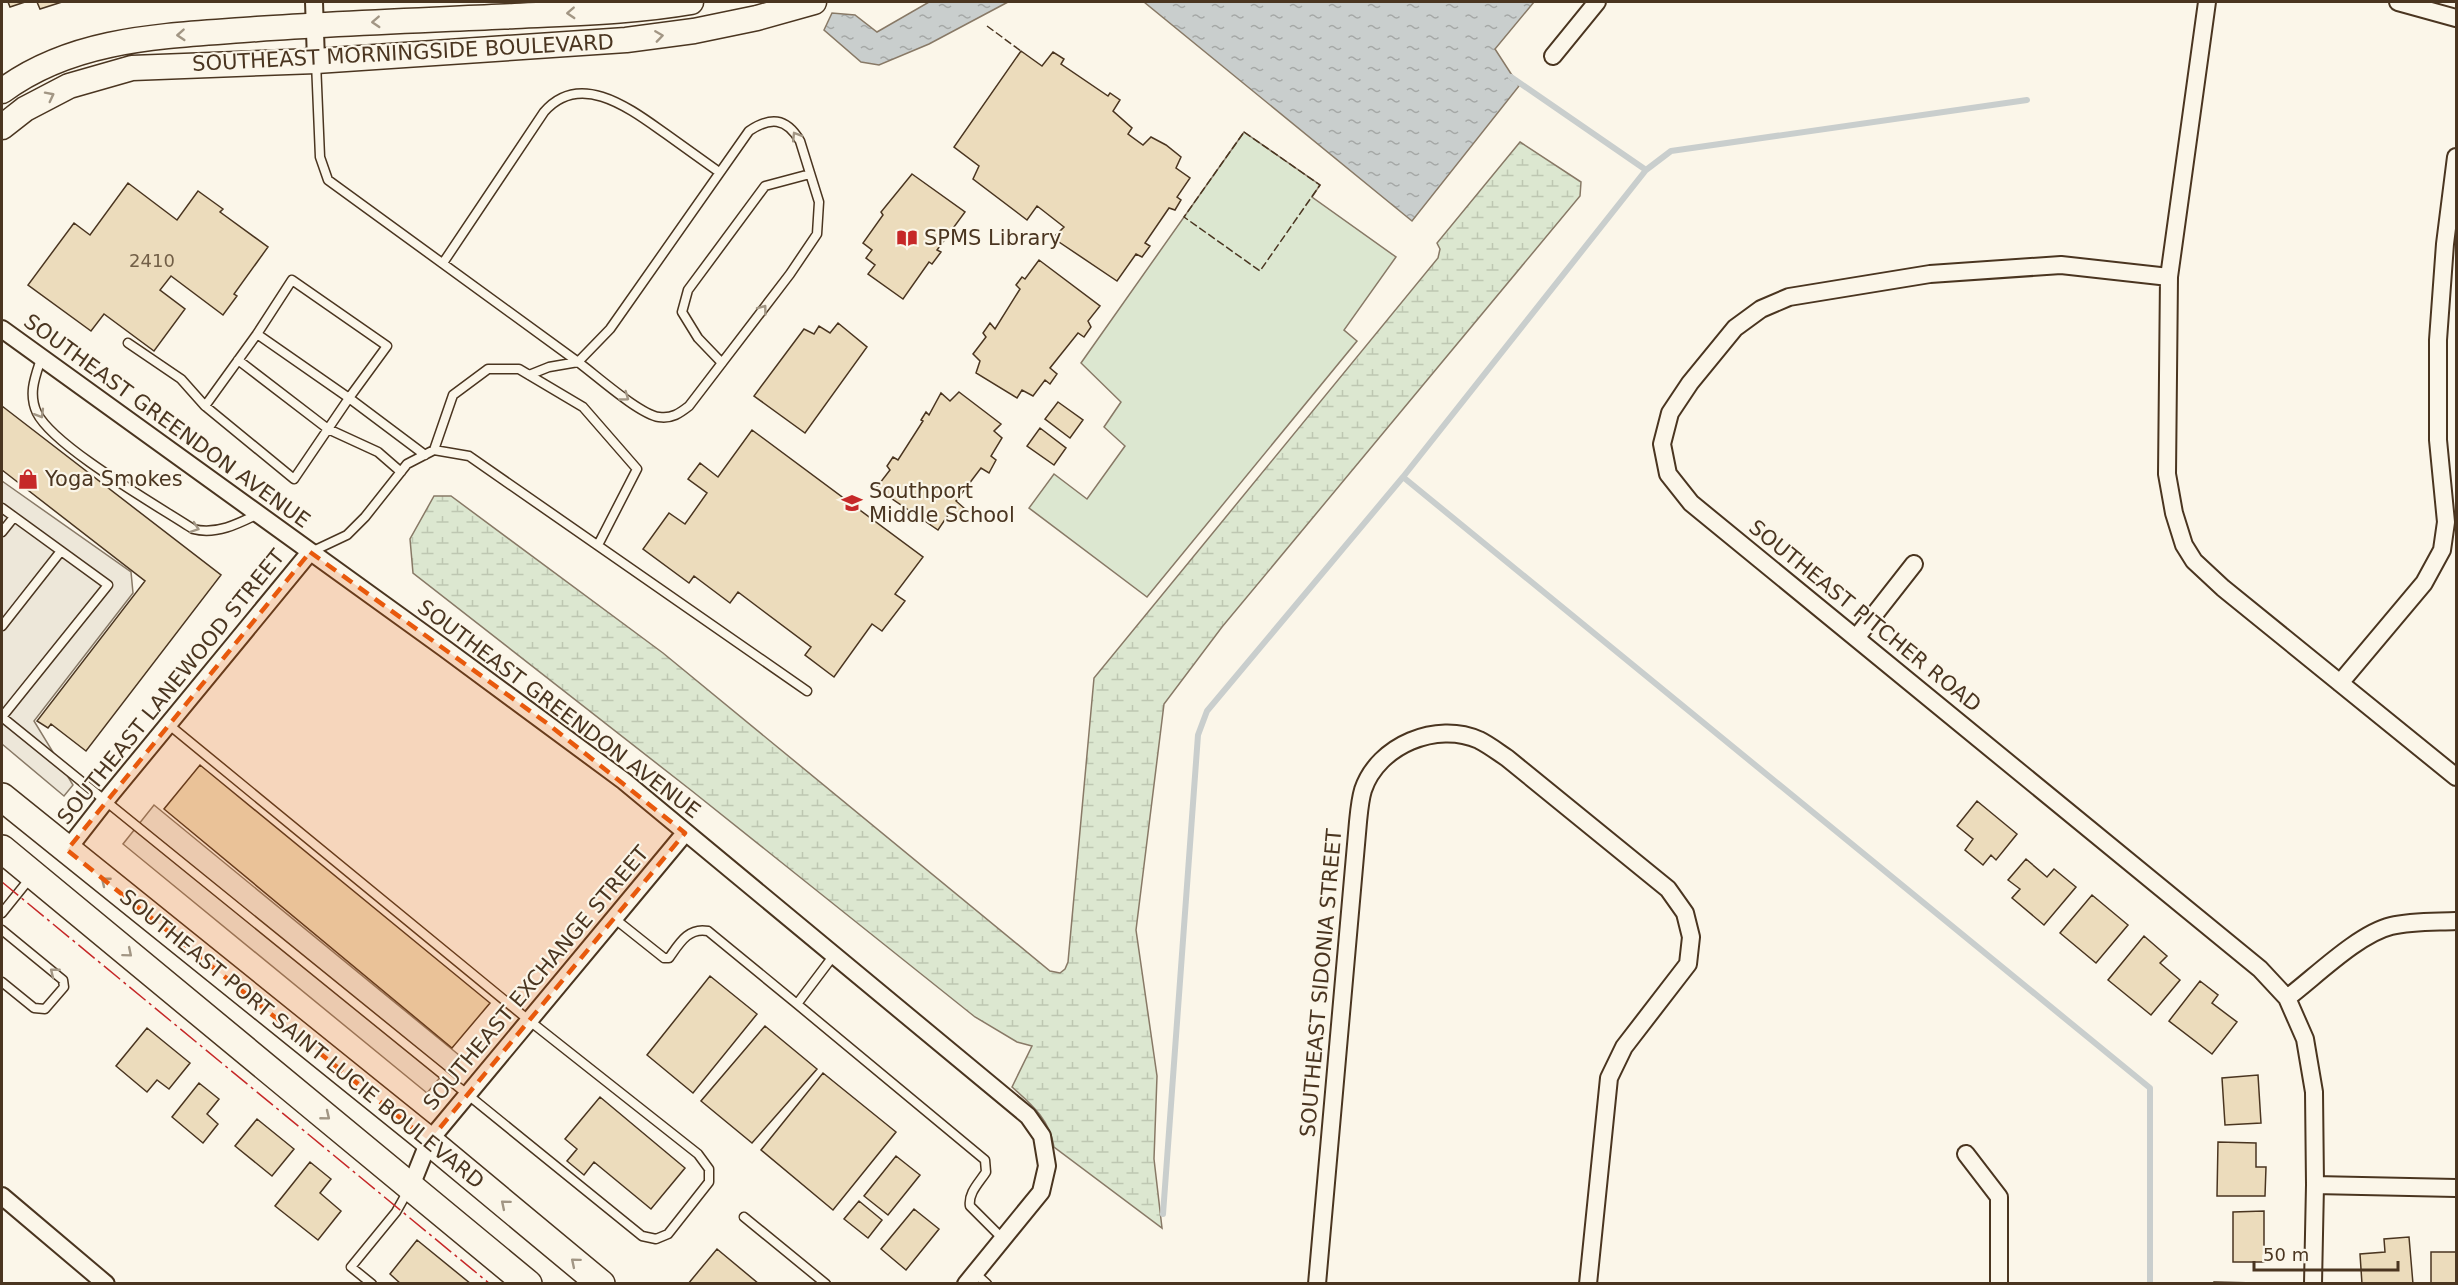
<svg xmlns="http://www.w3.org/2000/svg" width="2458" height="1285" viewBox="0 0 2458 1285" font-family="'DejaVu Sans',sans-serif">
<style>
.grass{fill:#dce7d0;stroke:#887966;stroke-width:1.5}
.wetland{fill:url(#wetland-marsh);stroke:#887966;stroke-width:1.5}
.parking{fill:#ede7d9;stroke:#887966;stroke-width:1.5}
.water{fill:url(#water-ripples);stroke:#887966;stroke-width:1.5}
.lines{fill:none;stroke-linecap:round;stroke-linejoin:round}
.stream{stroke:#c9cecd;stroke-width:6}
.building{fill:#ecdcbc;stroke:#4a3520;stroke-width:1.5}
.lane-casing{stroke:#4a3520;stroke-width:11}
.street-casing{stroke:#4a3520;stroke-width:20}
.secondary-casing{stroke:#4a3520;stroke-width:27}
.primary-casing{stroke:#4a3520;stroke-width:30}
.lane{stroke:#fbf6e9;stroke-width:8}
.street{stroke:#fbf6e9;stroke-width:16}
.secondary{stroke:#fbf6e9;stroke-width:24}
.primary{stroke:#fbf6e9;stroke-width:27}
.fence{stroke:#4a3520;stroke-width:1.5;stroke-dasharray:8 3;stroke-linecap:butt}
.power{stroke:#c62828;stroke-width:1.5;stroke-dasharray:21 4.5 3 4.5;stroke-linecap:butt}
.oneway{stroke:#a29684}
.marked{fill:#e8590c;fill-opacity:0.2;stroke:#e8590c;stroke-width:4.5;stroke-dasharray:12 8;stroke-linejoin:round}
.labels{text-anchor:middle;stroke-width:4.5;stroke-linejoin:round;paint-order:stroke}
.number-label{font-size:18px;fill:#725f47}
.street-label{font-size:21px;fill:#4a3520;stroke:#fbf6e9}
.poi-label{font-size:21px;fill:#4a3520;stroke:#fbf6e9;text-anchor:start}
</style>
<defs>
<pattern id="wetland-marsh" width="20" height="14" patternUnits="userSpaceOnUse" patternTransform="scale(1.5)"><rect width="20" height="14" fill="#dce7d0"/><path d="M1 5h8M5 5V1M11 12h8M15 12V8" fill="none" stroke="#bec7b2"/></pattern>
<pattern id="water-ripples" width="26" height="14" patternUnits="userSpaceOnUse" patternTransform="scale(1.5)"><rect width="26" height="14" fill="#c9cecd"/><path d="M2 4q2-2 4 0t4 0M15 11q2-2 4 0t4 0" fill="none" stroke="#a5a8a6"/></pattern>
</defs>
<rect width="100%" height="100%" fill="#fbf6e9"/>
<path class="grass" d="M1244,132L1320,185L1312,197L1396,257L1344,330L1357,341L1147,597L1029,508L1054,474L1087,499L1125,446L1104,427L1121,402L1081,363Z"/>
<path class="wetland" d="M1520,142L1581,182L1580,196L1222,627L1164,704L1136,930L1157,1076L1154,1159L1162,1228L1054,1147C1050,1120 1032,1105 1012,1087L1032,1046L1017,1042L975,1017L692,791L413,573L410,539L434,496H451L663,653L1050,971L1060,973L1065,969L1068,962L1094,678L1438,258L1440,249L1437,243Z"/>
<path class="parking" d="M2,481L131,572L133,593L34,721L73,785L64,796L2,744Z
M154,805L459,1055L427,1093L123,844Z"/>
<path class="water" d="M929,2H1008L929,44L879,65L861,62L824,30L832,13L855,15L877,32Z
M1144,2H1534L1495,49L1519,86L1412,221Z"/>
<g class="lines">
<path class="stream" d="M1511,77L1646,170
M1403,477L2150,1088V1284
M1163,1214L1198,735L1207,711L1403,477L1646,170L1671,151L2027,100"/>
</g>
<path class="building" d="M8,2H25L10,7Z
M37,2H62L40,9Z
M1021,51L1042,66L1053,52L1064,59L1061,64L1108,96L1110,93L1120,100L1113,111L1132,128L1128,134L1143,145L1151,137L1166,145L1181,157L1176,168L1190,178L1177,197L1181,200L1175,210L1169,208L1145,243L1150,246L1142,257L1136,254L1117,281L1053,238L1064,227L1041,209L1037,206L1027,220L973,179L979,166L954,147Z
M912,174L965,212L937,250L941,252L932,264L929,262L903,299L868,274L875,265L866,258L872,250L863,243L883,215L881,212Z
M128,183L177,220L198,191L223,209L220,212L268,247L234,294L237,296L223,315L171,276L160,290L185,309L154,351L104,314L91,331L28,285L74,223L90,235Z
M1039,260L1100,306L1088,321L1091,327L1084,337L1078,333L1050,368L1057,374L1050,384L1045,380L1033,396L1022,390L1017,398L976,373L980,361L973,354L986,337L983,333L990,323L995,329L1020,289L1016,285L1022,277L1025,279Z
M838,323L867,347L805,433L754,396L804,329L814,334L819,326L830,333Z
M959,392L1001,424L994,431L1002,438L991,456L996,460L989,473L981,468L956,501L964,508L957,517L950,512L938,530L876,488L890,470L887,466L893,457L898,460L923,421L921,420L926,412L929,415L941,393L950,401Z
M1058,402L1083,420L1070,438L1045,419Z
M2,406L221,575L86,751L51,724L48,728L37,721L145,581L2,470Z
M1040,428L1066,448L1054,465L1027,446Z
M752,430L923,557L895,594L905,601L882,631L872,624L834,677L805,655L811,647L738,592L730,603L694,576L689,583L643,549L669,513L685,524L707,493L688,479L700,463L718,477Z
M200,765L490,1003L452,1048L164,809Z
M1977,801L2017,834L1996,860L1991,855L1983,865L1965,850L1973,839L1957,826Z
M2026,859L2047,877L2054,869L2076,887L2044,925L2012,898L2020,889L2008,880Z
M2092,895L2128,925L2096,963L2060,933Z
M2144,936L2167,956L2160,963L2180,980L2151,1015L2108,980Z
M710,976L757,1014L693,1093L647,1055Z
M2200,981L2218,995L2212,1003L2237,1022L2212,1054L2169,1021Z
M765,1026L817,1069L752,1143L701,1101Z
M147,1028L190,1063L169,1089L157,1080L147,1092L116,1066Z
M823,1073L896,1132L833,1210L761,1150Z
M2258,1075L2261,1123L2225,1125L2222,1078Z
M199,1083L219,1099L207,1114L218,1124L203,1143L172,1117Z
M600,1097L685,1168L651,1209L594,1162L584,1175L567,1161L577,1149L565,1139Z
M257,1119L294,1149L272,1176L235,1146Z
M2218,1142L2256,1143V1167H2266L2265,1196H2217Z
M896,1156L920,1175L888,1215L864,1196Z
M310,1162L331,1179L320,1193L341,1211L318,1240L275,1206Z
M859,1201L882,1220L868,1238L844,1219Z
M914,1209L939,1229L906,1270L881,1249Z
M2264,1211V1262H2233V1212Z
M2409,1237L2413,1284H2362L2360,1254L2385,1252L2384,1239Z
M417,1240L471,1284H401L390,1274Z
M717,1249L759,1284H688Z
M2431,1252H2456V1284H2431Z
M2214,1282L2256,1283V1284H2214Z"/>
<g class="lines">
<g class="lane-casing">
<path id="lane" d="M316,62L320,157L328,180L578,362L610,329L749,131C770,117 786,117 800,141L819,202L817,234L790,274L689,406C680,413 672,419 659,417C639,414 597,376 578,362L549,367L529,375
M443,263L544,112C581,69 633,111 666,134C684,147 701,159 719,172
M257,334L205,406L294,479L349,398L257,334L292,280L387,346L349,398L425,455
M128,343L181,379L205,406
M41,359C35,377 28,394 37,413C54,447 158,506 193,529C216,535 238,524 258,514
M238,360L328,429L378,452L401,472
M722,363L698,338L682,312L688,290L765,186L810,174
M434,450L453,395L488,369H519L583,407L637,469L598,545
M2,508L108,585L2,717L642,1236L656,1239L668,1234L709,1182V1169L698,1154L531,1022L168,724
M2,532L14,517
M311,552L347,535L365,517L407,464L434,450L469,456L807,691
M2,626L61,551
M2,913L31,877
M615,919L664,958H669C679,944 688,927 708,931L797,1004
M2,930L63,980L64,987L45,1009L34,1008L2,982
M834,955L797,1004L985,1160L986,1172C979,1183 968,1193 970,1206L1003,1239
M744,1217L826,1284
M975,1273L987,1284
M372,1284L351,1267L396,1212L409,1189"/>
</g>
<g class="street-casing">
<path id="street" d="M314,2L316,61
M2207,2L2169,277L2167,474L2174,513L2184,545L2194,561L2223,588L2456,777
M2398,2L2456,18
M1553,56L1597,2
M2169,277L2061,265L1930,274L1789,297L1761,309L1735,328L1690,383L1670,413L1662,444L1668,474L1691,503L2260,969L2287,998L2305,1039L2314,1092L2315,1185L2313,1284
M2,329L444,648L624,781L1028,1116L1042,1136L1047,1166L1041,1192L966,1284
M1856,638L1914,564
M2340,683L2424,583L2442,550L2446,522L2438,440V340L2445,244L2456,157
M67,850L106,800L310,552
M2287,998C2315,977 2358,934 2391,926C2412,921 2435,922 2456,921
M1966,1154L1999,1197V1284
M2315,1185L2456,1188
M411,1186L429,1141L685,833
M2,1196L106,1284
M1317,1284L1358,822C1359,812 1360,800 1363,790C1378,745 1437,721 1479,740C1489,745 1498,752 1507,758L1668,889L1685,913L1691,937L1688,964L1624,1047L1609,1078L1588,1284"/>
</g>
<g class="secondary-casing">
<path id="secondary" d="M2,91C76,36 169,36 257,29C343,23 429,20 515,16C574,13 633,12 691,2
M2,127L25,109L69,86L132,68L316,61L626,40L694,31L757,18L814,2"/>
</g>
<g class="primary-casing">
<path id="primary" d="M2,797L429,1141L601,1284
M2,849L528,1284"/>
</g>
<use href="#lane" class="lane"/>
<use href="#street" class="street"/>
<use href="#secondary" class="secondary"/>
<use href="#primary" class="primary"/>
<path class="fence" d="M987,26L1021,51
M1244,132L1320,185L1260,271L1184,217Z"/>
<path class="power" d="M2,882L490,1284"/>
</g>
<defs><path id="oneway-chevron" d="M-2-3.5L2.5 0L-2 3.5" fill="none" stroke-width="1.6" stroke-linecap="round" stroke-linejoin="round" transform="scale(1.5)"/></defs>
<g class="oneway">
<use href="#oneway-chevron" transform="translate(571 13) rotate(177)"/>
<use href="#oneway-chevron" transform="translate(376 22) rotate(177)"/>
<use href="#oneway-chevron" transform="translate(181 35) rotate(176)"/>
<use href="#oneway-chevron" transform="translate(659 36) rotate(-8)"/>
<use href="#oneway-chevron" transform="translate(50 96) rotate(-27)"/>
<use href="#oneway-chevron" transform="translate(796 136) rotate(-122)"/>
<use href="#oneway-chevron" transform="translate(763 309) rotate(-53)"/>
<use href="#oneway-chevron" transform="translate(625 397) rotate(36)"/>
<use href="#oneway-chevron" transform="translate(40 414) rotate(59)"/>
<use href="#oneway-chevron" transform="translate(195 528) rotate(19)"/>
<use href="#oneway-chevron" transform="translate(105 881) rotate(-141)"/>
<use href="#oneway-chevron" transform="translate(128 953) rotate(40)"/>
<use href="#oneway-chevron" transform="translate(54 972) rotate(-141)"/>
<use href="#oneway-chevron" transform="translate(326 1116) rotate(39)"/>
<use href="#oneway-chevron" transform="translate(505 1204) rotate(-140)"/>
<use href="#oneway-chevron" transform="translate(575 1262) rotate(-140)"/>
</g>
<path class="marked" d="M310,552L548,724L685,833L429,1141L67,850Z"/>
<defs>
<g id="library-bare" transform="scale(1.62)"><path d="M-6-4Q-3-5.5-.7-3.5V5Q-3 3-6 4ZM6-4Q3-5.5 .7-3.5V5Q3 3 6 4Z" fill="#c62828" stroke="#fbf6e9" stroke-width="2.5" paint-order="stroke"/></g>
<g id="shop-bare" transform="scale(1.62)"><path d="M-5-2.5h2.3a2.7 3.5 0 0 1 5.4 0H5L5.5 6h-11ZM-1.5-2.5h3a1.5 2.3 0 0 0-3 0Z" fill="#c62828" stroke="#fbf6e9" stroke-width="2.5" paint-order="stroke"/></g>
<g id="school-bare" transform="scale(1.62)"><path d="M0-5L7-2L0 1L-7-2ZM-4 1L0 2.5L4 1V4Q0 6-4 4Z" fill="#c62828" stroke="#fbf6e9" stroke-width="2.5" paint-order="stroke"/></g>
</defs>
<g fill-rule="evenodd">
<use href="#library-bare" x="907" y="238"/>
<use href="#shop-bare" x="28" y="479"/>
<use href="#school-bare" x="852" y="503"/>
</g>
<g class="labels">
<g class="number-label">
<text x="152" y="267">2410</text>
</g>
<g class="street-label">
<text transform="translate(403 53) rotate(-3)" y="7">SOUTHEAST MORNINGSIDE BOULEVARD</text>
<text transform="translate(167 421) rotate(36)" y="7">SOUTHEAST GREENDON AVENUE</text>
<text transform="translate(1865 616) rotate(39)" y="7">SOUTHEAST PITCHER ROAD</text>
<text transform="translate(171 687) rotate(-51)" y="7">SOUTHEAST LANEWOOD STREET</text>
<text transform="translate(559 709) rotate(37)" y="7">SOUTHEAST GREENDON AVENUE</text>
<text transform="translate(536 978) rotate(-50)" y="7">SOUTHEAST EXCHANGE STREET</text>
<text transform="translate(1321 983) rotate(-85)" y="7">SOUTHEAST SIDONIA STREET</text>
<text transform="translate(302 1039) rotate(39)" y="7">SOUTHEAST PORT SAINT LUCIE BOULEVARD</text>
</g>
<g class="poi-label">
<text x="924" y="245">SPMS Library</text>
<text x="45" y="486">Yoga Smokes</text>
<text x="869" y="498">Southport<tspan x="869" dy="24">Middle School</tspan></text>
</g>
</g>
<rect width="2458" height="1285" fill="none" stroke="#4a3520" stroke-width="6"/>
<path d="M2254 1261v9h144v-9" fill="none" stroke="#4a3520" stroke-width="3"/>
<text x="2263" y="1261" font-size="18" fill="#4a3520" stroke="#fbf6e9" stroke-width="4.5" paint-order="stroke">50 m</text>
</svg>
